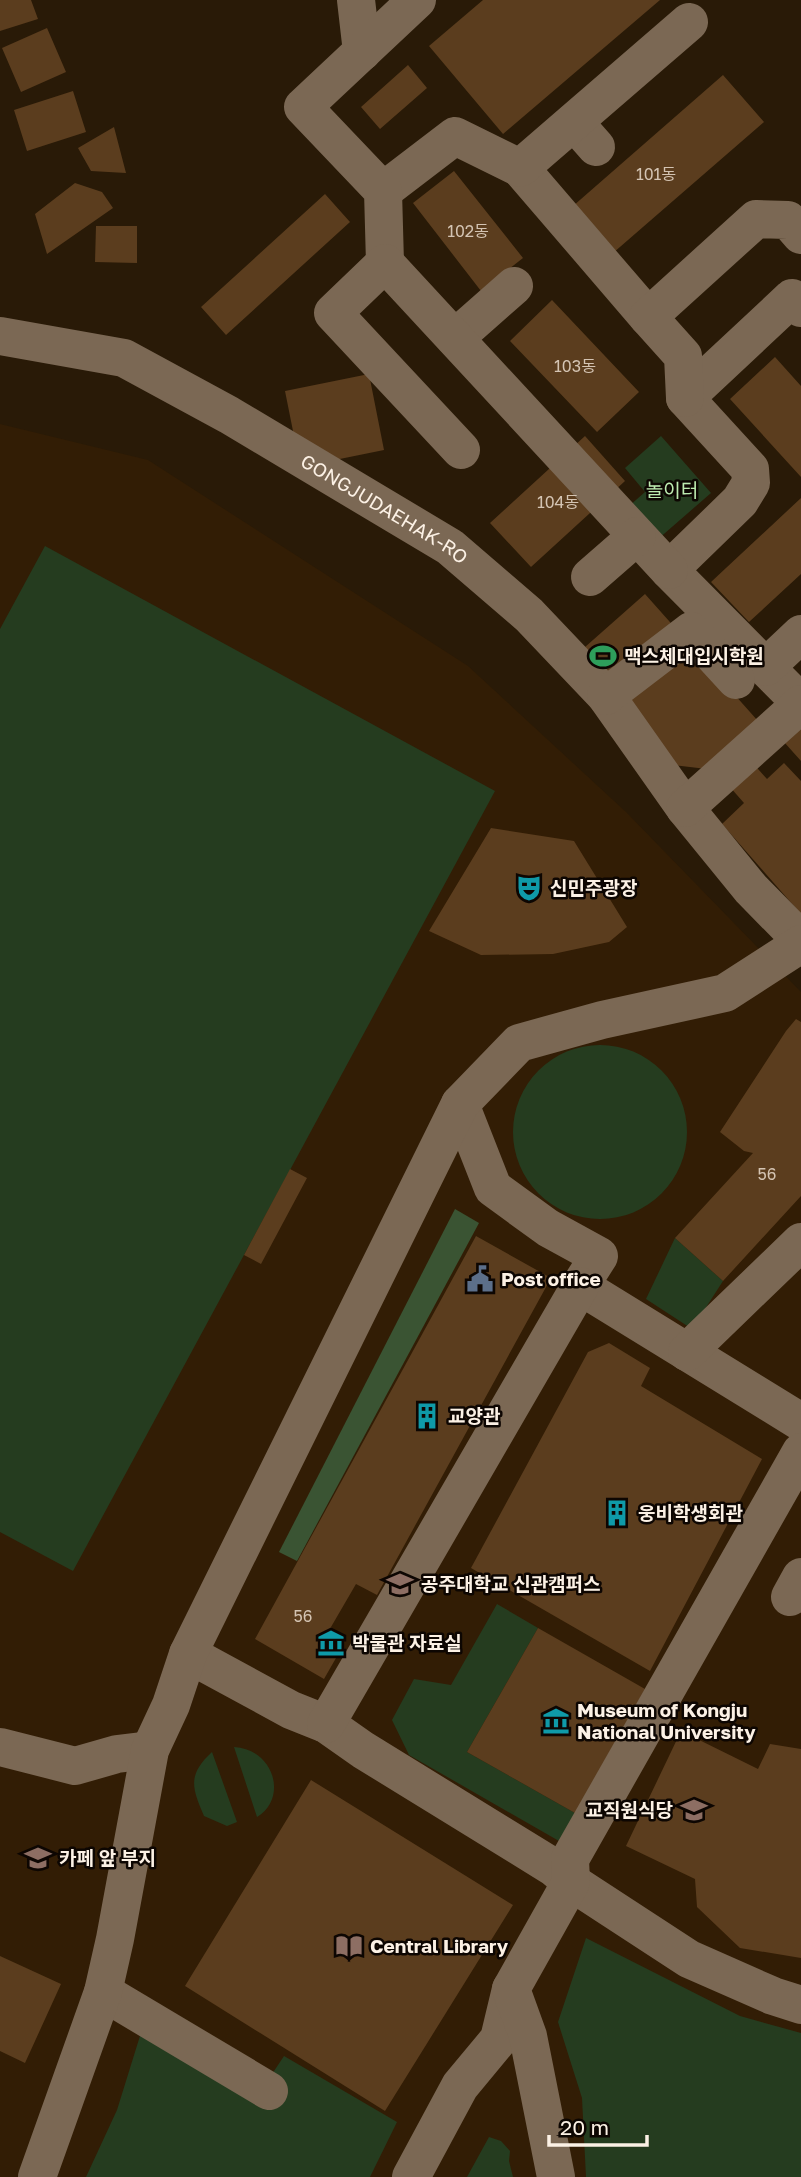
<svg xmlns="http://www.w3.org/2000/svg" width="801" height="2177" viewBox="0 0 801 2177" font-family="'Golos Text','Noto Sans KR',sans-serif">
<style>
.built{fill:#321d05}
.green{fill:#253c1f}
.forest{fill:#3a5433}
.building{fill:#5b3d1e}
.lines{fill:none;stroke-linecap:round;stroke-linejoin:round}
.minor{stroke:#7b6854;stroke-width:38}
.labels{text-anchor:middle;stroke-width:5;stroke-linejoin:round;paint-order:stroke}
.number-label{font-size:16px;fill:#d4c4b3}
.park-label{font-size:19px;fill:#bdebb0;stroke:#0d0602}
.street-label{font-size:19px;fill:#fcf1e5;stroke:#0d0602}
.poi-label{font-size:19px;font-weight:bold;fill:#fcf1e5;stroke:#0d0602;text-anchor:start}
</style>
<rect width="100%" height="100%" fill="#291a07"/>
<path class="built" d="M0,424L148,460L468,666L626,812L801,992V2177H0Z"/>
<path class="green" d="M661,436L711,493L657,540L628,507L645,492L625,468Z
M45,546L495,791L73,1571L0,1532V629Z
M513 1132a87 87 0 1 1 174 0a87 87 0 1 1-174 0Z
M675,1238L723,1281L692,1329L646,1299Z
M497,1604L538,1628L467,1752L575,1813L559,1841L409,1755L392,1720L414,1679L451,1685Z
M234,1747C273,1749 289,1797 257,1817Z
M212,1752L237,1822L227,1826L204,1816C192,1788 187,1775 212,1752Z
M586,1938L740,2016L801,2033V2177H586L582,2098L558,2022Z
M144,2023L260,2092L284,2056L397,2122L370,2177H86L117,2110Z
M489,2137L501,2141L510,2151L509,2161L513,2177H467Z"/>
<path class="forest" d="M455,1209L479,1223L297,1561L279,1552Z"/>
<path class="building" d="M0,0H31L38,19L0,31Z
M483,0H660L503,134L429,46Z
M47,28L66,72L21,92L2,48Z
M408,65L427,88L380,129L361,107Z
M723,75L764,122L590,273L549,227Z
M73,91L86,132L27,151L14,110Z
M114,127L126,173L91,171L78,148Z
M454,171L523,258L481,291L413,203Z
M75,183L102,192L113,208L47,254L35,214Z
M325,194L350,222L226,335L201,307Z
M96,226H137V263L95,262Z
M552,300L639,392L597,432L510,341Z
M775,357L801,386V477L730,399Z
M369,374L384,450L320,463L296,446L285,391Z
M585,436L625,481L531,567L490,523Z
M801,498V574L749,622L711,582Z
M645,594L766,730L743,752L767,779L784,763L801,781V914L722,824L744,803L715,770L673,765L576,655Z
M801,726V761L784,742Z
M491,828L574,841L627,927L609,942L553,954L481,955L429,931Z
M796,1019L801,1022V1196L723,1281L675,1238L753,1153L744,1151L720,1132L786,1031Z
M290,1169L307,1178L261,1264L244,1255Z
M476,1236L551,1278L377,1595L356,1584L331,1627L344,1644L324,1679L255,1639Z
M609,1343L650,1368L641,1386L762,1459L650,1671L471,1568L588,1352Z
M538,1628L645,1689L575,1813L467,1752Z
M681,1731L758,1769L770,1744L801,1749V1958L740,1948L697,1907L695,1879L626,1846Z
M311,1780L513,1905L385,2111L185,1986Z
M0,1956L61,1984L25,2063L0,2051Z"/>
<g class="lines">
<g class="minor">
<path d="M356,0L362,52"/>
<path d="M574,122L596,147"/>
<path d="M520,168L648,317"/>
<path d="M383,191L455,136L520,168L689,22"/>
<path d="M385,263L383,191L303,107L417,0"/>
<path d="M801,308L792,298L685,398L750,469L751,483L740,501L669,570L801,703"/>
<path id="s1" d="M0,336L124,358L229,415L450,547L529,615L606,696L685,808L751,889L801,940"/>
<path d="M455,338L514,286"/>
<path d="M685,398L683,356L648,317L756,219L788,220L801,235"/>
<path d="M461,450L333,313L385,263L669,570"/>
<path d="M590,577L637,536"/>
<path d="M766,667L801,634"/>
<path d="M606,696L691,631L736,680"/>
<path d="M685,808L801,704"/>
<path d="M460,1104L493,1188L548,1228L599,1256L580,1286L801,1422"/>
<path d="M687,1352L801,1242"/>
<path d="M790,1597L801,1577"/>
<path d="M188,1654L291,1710L326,1724L363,1750L553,1867L571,1882L689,1959L773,1996L801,2005"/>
<path d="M326,1724L580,1286"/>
<path d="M0,1747L75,1766L117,1754L150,1750"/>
<path d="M103,1992L269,2091"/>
<path d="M37,2177L103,1992L115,1939L150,1750L171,1705L188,1654L460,1104L519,1043L602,1020L725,993L801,944"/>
<path d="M411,2177L460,2086L499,2039L511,1989"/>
<path d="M556,2177L528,2036L511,1989L571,1882L570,1859L801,1452"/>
</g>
</g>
<defs>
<g id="stadium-bare" transform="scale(2.1)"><path d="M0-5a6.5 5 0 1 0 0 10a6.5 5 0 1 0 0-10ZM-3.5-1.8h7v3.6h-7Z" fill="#2e9e5b" stroke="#0d0602" stroke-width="2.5" paint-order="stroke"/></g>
<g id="theatre-bare" transform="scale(2.1)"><path d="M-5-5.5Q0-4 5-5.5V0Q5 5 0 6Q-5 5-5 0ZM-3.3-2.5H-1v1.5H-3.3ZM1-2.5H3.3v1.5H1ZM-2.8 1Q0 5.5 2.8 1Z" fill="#0f9aa8" stroke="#0d0602" stroke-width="2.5" paint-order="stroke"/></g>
<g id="civic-bare" transform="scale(2.1)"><path d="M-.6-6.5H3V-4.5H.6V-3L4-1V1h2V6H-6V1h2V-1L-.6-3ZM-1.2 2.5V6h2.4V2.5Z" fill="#5c6f8a" stroke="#0d0602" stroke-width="2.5" paint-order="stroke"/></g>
<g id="building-bare" transform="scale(2.1)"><path d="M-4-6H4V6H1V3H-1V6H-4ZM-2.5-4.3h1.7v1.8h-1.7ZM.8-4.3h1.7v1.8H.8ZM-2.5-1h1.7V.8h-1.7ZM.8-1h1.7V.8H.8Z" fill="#0f9aa8" stroke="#0d0602" stroke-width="2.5" paint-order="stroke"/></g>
<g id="university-bare" transform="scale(2.1)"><path d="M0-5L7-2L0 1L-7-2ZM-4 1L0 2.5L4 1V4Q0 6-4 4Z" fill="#8d6e63" stroke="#0d0602" stroke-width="2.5" paint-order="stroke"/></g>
<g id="museum-bare" transform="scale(2.1)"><path d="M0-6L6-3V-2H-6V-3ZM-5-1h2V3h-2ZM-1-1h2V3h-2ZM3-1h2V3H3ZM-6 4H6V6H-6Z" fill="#0f9aa8" stroke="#0d0602" stroke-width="2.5" paint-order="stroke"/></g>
<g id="library-bare" transform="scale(2.1)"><path d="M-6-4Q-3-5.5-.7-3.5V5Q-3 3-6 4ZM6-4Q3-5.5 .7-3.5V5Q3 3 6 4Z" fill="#8d6e63" stroke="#0d0602" stroke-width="2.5" paint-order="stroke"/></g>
</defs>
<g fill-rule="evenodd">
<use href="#stadium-bare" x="603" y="656"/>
<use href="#theatre-bare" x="529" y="888"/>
<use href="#civic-bare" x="480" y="1279"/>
<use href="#building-bare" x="427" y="1416"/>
<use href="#building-bare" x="617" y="1513"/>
<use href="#university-bare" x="400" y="1584"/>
<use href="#museum-bare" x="331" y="1643"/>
<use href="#museum-bare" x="556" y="1721"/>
<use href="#university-bare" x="694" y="1810"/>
<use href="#university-bare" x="38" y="1858"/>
<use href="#library-bare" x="349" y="1946"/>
</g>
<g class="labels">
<g class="number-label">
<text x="656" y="180">101동</text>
<text x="468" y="237">102동</text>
<text x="575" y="372">103동</text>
<text x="558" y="508">104동</text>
<text x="767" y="1180">56</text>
<text x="303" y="1622">56</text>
</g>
<g class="park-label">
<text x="672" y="497">놀이터</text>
</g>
<g class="street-label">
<text dy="7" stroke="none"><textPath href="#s1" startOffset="427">GONGJUDAEHAK-RO</textPath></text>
</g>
<g class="poi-label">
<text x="624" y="663">맥스체대입시학원</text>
<text x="550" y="895">신민주광장</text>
<text x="501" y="1286">Post office</text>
<text x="448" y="1423">교양관</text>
<text x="638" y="1520">웅비학생회관</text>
<text x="421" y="1591">공주대학교 신관캠퍼스</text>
<text x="352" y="1650">박물관 자료실</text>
<text x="577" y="1717">Museum of Kongju<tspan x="577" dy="22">National University</tspan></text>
<text x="673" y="1817" text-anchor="end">교직원식당</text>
<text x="59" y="1865">카페 앞 부지</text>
<text x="370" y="1953">Central Library</text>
</g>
</g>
<path d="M549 2135v10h98v-10" fill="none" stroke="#fcf1e5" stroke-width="3.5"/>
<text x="560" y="2135" font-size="21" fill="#fcf1e5" stroke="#0d0602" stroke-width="5" paint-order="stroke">20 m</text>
</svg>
